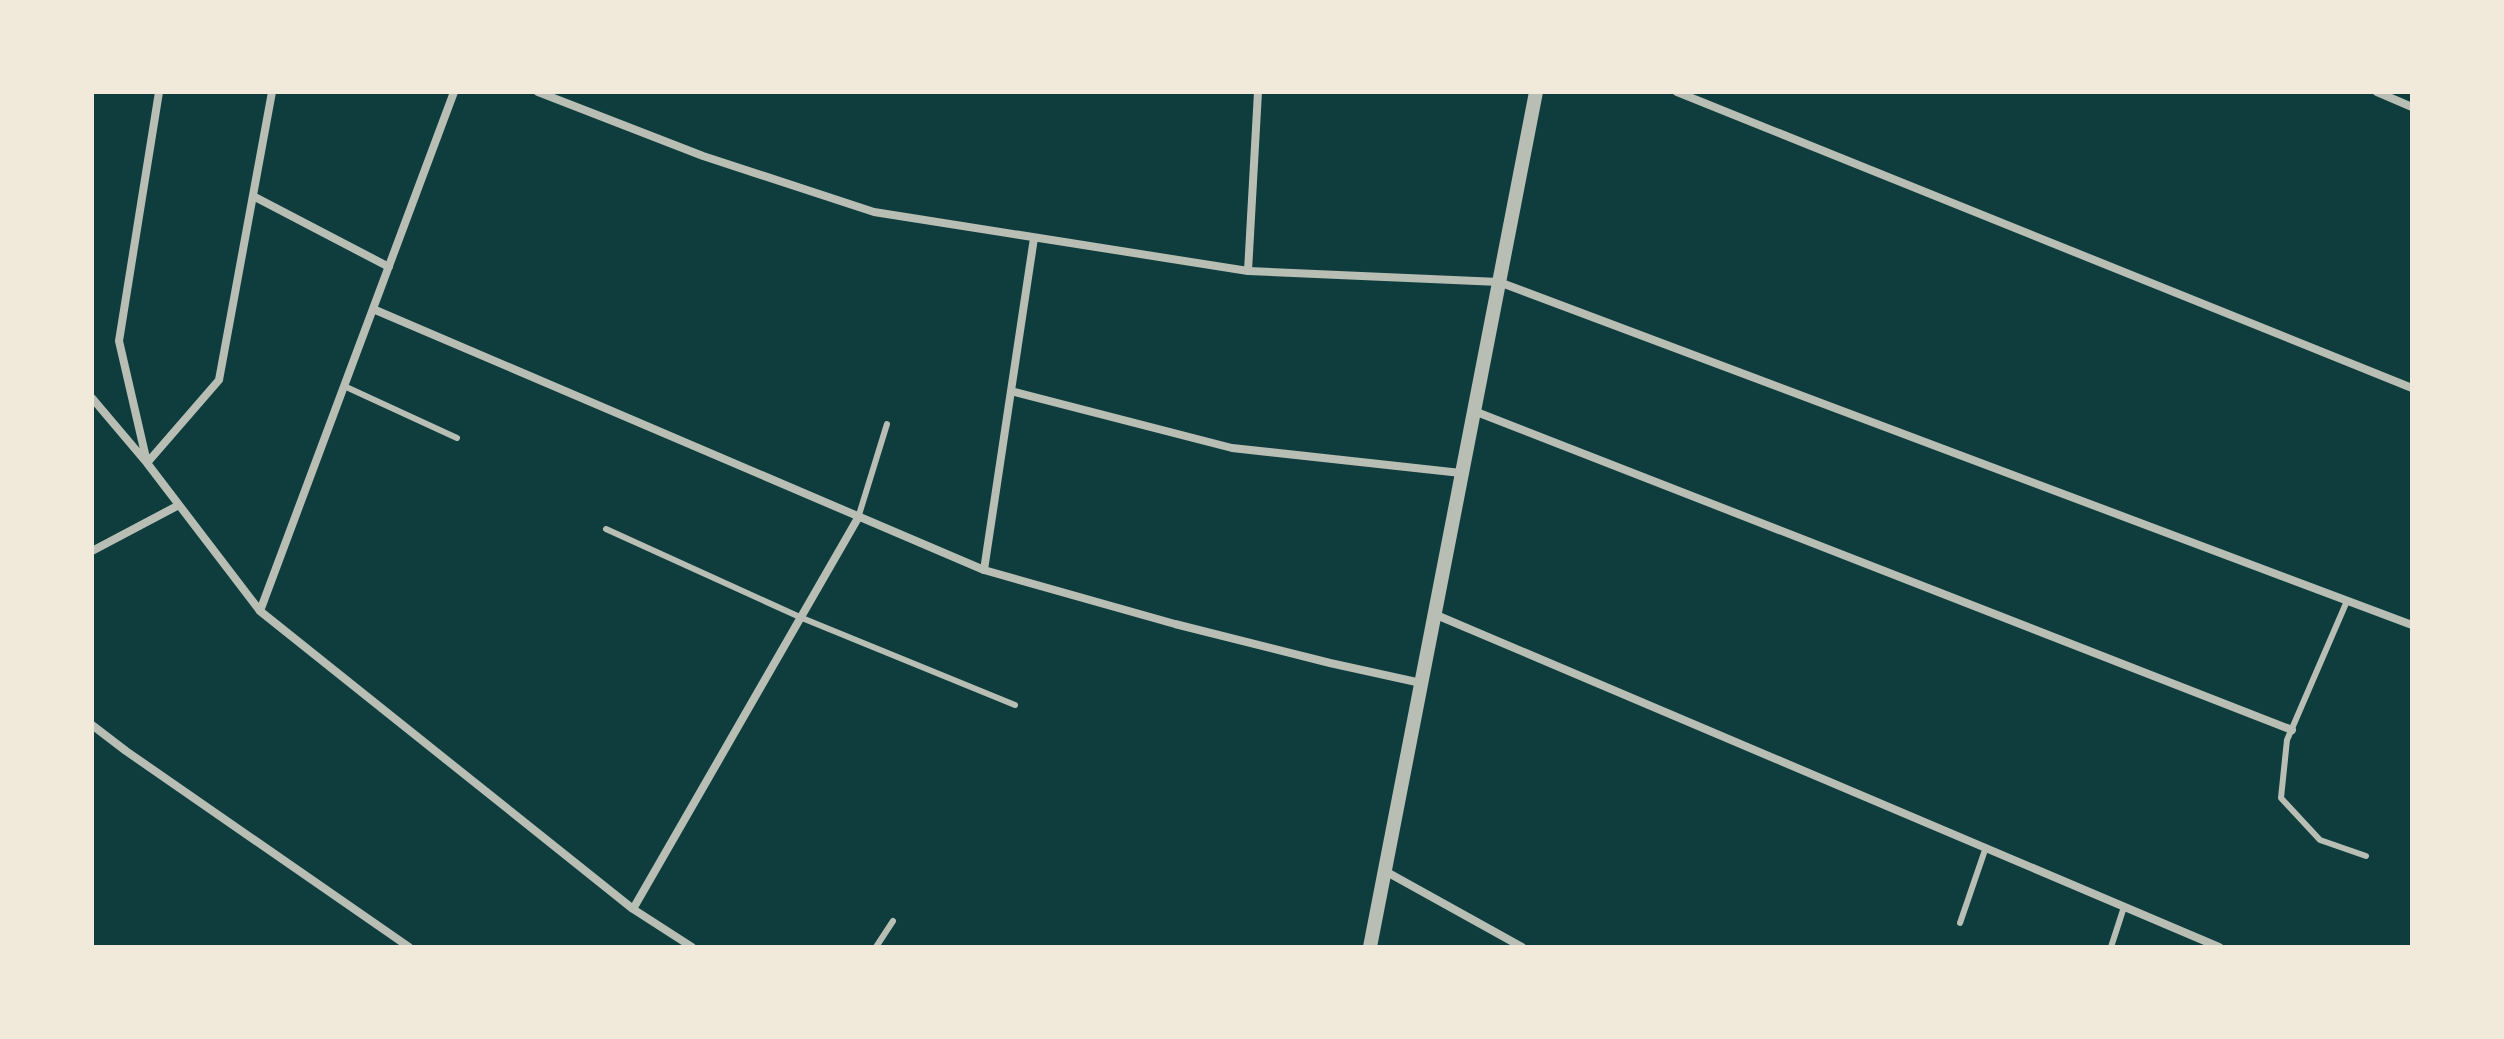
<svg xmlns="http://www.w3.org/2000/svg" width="2504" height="1039" viewBox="0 0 2504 1039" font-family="'Space Grotesk',sans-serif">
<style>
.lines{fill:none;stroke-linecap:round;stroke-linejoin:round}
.service{stroke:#b8beb3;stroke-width:6}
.minor{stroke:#b8beb3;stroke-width:8}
.tertiary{stroke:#b8beb3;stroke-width:14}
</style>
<rect width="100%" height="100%" fill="#0f3d3e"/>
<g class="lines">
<path class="service" d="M344,386L457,438
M858,518L887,424
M606,529L802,618L1015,705
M2347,601L2287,740L2281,798L2320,840L2366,856
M1960,923L1985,850
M876,947L893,921
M2111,947L2124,907"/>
<path class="minor" d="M538,92L703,156L874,212L1248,271L1499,282L2412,625
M1677,92L2412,388
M2377,92L2412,107
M253,196L389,267
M1248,271L1258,92
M373,309L984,570L1175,624L1330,663L1421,683
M1011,391L1232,448L1461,473
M92,398L147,463L260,611L633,909L692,947
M1474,411L2292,730
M146,458L119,341L159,92
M147,463L219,380L272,92
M92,551L179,505
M984,570L1034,238
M260,611L454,92
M1434,614L2219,947
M92,725L126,751L409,947
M1385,871L1522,947
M633,909L858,518"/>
<path class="tertiary" d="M1370,947L1536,92"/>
</g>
<rect width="2504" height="1039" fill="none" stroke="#f1e9da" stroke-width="188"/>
</svg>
